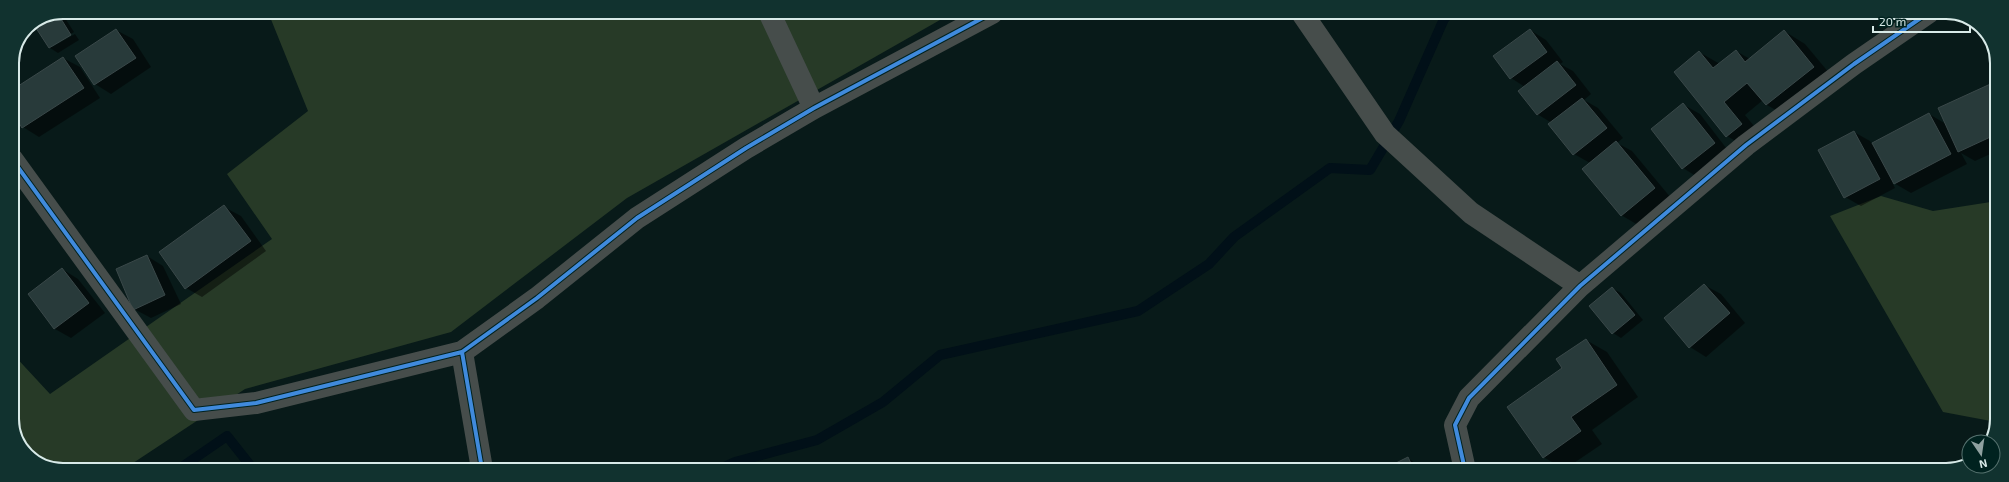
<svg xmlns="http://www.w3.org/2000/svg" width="2009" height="482" viewBox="0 0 2009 482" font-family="'Exo 2',sans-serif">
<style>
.green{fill:#273a27}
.shadow{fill:#0007}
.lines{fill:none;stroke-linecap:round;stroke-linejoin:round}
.stream{stroke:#011018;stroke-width:10}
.building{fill:#283a3a;stroke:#3a4849}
.minor{stroke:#464d4b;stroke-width:22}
.cycleway-casing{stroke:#00221f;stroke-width:6}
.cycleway{stroke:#408adc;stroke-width:4}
.rim{fill:none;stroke:#d8eae8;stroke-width:2}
</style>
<rect width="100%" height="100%" fill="#081a19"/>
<path class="green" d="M268,12H954L627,198L451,332L245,389L124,469H53L25,453L12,425V353L50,394L272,239L227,174L308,111Z
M1881,196L1933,211L1997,201L1996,422L1943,412L1830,216Z"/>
<path class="shadow" d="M58,14L65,18L74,32L52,45V47L75,34L79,40L58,53L50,48L36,25Z
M116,30L133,39L151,67L111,94L95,84Z
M1530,30L1546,40L1563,62L1560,64L1573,71L1591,94L1584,100L1598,108L1623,138L1617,143L1632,151L1671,198L1638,225L1621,215L1590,163L1574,154L1552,123L1537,114L1525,87L1511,78L1495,56Z
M1784,31L1805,44L1835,80L1788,117L1767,105L1763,100L1745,115L1763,137L1749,149L1727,136L1699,52L1720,64L1736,51L1750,59Z
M63,58L80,67L100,98L39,137L23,127Z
M1997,82V151L1975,161L1961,153L1967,164L1911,193L1892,182L1895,188L1861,206L1845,197L1854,132L1870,141L1872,144L1929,114L1946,124Z
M1684,105L1700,114L1730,153L1699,178L1683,168L1652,129Z
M224,207L241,216L266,251L202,297L186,288Z
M147,256L163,266L181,304L151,318L134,309Z
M62,269L78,279L105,313L71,338L55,329L29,294Z
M1704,285L1721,294L1745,323L1706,357L1690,347Z
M1612,288L1621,293L1643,320L1621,338L1613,333L1590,306Z
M1586,340L1607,352L1638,397L1592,430L1602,444L1565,469L1543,457L1564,369Z
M1408,458L1425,470H1384Z"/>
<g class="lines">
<path class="stream" d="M179,469L227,436L253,469
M720,469L735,462L817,440L883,402L940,355L1138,311L1209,264L1234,237L1330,168L1370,170L1399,121L1444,19L1450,13"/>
</g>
<path class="building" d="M58,14L71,35L49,48L34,25Z
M116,29L136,58L94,85L75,56Z
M1530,29L1547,52L1510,79L1493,56Z
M1784,30L1814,67L1766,105L1747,83L1724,102L1742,124L1726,137L1674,72L1699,51L1713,68L1736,50L1745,62Z
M63,57L84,88L22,128L12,112V90Z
M1557,61L1576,85L1537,115L1518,91Z
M1997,81V134L1958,152L1938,108Z
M1582,98L1607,128L1573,155L1548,124Z
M1683,103L1715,143L1682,169L1651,129Z
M1929,113L1951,154L1894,184L1872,143Z
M1854,131L1880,179L1844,198L1818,150Z
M1616,141L1655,188L1621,216L1582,169Z
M224,205L251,241L185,289L159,252Z
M147,255L165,295L133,310L116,269Z
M62,268L89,303L54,329L28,294Z
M1704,284L1730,313L1689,348L1664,318Z
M1612,287L1635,315L1612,334L1589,306Z
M1586,339L1617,385L1571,417L1581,431L1543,458L1507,407L1562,368L1556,359Z
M1408,457L1414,470H1382Z"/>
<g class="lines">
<path class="minor" d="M769,12L814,108
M1302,13L1385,134L1471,213L1580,286
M12,159L194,410L256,403L462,352
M482,469L462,352L537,298L637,218L746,148L814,108L992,13
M1465,470L1455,425L1469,398L1580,286L1746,145L1854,64L1928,13"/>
<g class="cycleway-casing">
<path id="cycleway" d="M12,159L194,410L256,403L462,352
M482,469L462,352L537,298L637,218L746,148L814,108L992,13
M1465,470L1455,425L1469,398L1580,286L1746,145L1854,64L1928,13"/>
</g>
<use href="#cycleway" class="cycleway"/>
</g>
<path d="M0 0H2009V482H0ZM63 19H1946A44 44 0 0 1 1990 63V419A44 44 0 0 1 1946 463H63A44 44 0 0 1 19 419V63A44 44 0 0 1 63 19Z" fill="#11322f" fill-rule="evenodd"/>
<path class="rim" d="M63 19H1946A44 44 0 0 1 1990 63V419A44 44 0 0 1 1946 463H63A44 44 0 0 1 19 419V63A44 44 0 0 1 63 19Z"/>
<g transform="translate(1981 454) rotate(167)"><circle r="19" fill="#00221f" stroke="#56726f"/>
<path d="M0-3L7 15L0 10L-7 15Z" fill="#8fa1a0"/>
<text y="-6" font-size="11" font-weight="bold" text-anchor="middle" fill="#d8eae8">N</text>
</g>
<path d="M1873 26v6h97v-6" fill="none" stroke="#d8eae8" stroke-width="2"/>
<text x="1879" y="26" font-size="12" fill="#d8eae8" stroke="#00221f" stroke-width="3" paint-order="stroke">20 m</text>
</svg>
